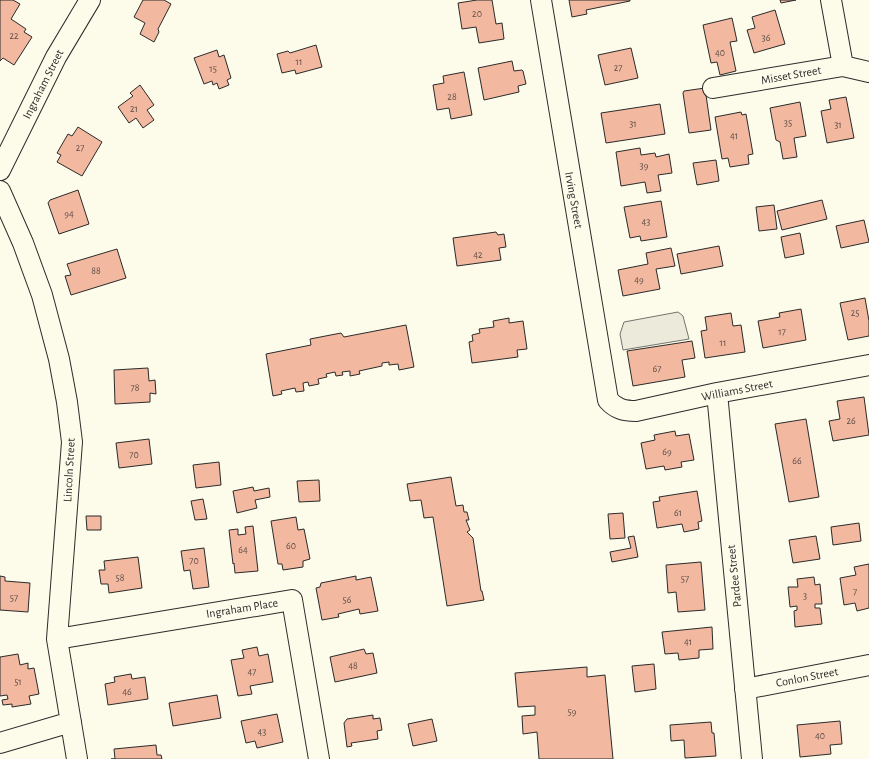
<svg xmlns="http://www.w3.org/2000/svg" width="869" height="759" viewBox="0 0 869 759" font-family="'Alegreya Sans',sans-serif">
<style>
.parking{fill:#eceadb;stroke:#74746e}
.building{fill:#f2b8a0;stroke:#2b2b2b}
.lines{fill:none;stroke-linecap:round;stroke-linejoin:round}
.street-casing{stroke:#2b2b2b;stroke-width:22}
.street{stroke:#fdfbea;stroke-width:20}
.labels{text-anchor:middle;stroke-width:3;stroke-linejoin:round;paint-order:stroke}
.number-label{font-size:10px;fill:#5d4e48}
.street-label{font-size:12px;fill:#2b2b2b;stroke:#fdfbea}
</style>
<rect width="100%" height="100%" fill="#fdfbea"/>
<path class="parking" d="M678,312L683,316L689,339L623,350L620,334L624,322Z"/>
<path class="building" d="M0,0H13L20,4L11,19L26,29L24,32L32,37L14,65L3,58L0,61Z
M143,0H164L171,4L158,29L159,32L154,42L140,34L145,23L134,17Z
M477,0H492L496,24L502,23L504,39L479,43L476,27L462,29L458,3Z
M569,0H630V1L586,10L587,14L572,17Z
M780,0H796L781,3Z
M775,10L785,44L754,53L747,30L755,28L752,17Z
M732,18L737,41L730,42L736,71L720,75L717,62L711,63L703,25Z
M316,45L322,67L296,74L295,70L282,73L277,54L288,51L290,53Z
M631,48L638,78L605,85L598,55Z
M217,50L219,57L224,55L231,78L227,80L229,85L219,89L217,83L213,85L212,81L204,84L194,58Z
M512,61L514,71L522,70L523,71L526,84L518,86L519,92L484,100L478,68Z
M464,72L472,115L451,119L449,108L437,110L433,85L444,83L443,76Z
M140,85L154,105L147,110L154,120L143,128L136,118L129,123L118,107L133,96L130,93Z
M705,88L711,130L689,133L683,93L684,91Z
M846,97L854,138L827,143L821,111L831,109L829,100Z
M800,102L806,136L794,138L797,157L783,159L780,142L776,140L770,108Z
M660,104L665,134L606,143L601,113Z
M741,112L742,115L746,114L753,154L748,155L749,164L730,167L728,158L722,159L715,117Z
M78,127L102,142L82,176L57,162L61,155L57,153L68,134L72,136Z
M640,148L641,155L655,153L656,157L669,154L672,173L658,175L661,191L647,193L645,182L621,186L616,152Z
M716,160L719,181L697,185L693,163Z
M78,190L89,224L59,234L48,203L50,200Z
M822,200L827,219L782,230L777,211Z
M661,201L667,237L641,241L640,236L630,238L624,207Z
M774,205L777,229L759,231L756,207Z
M864,220L869,242L841,248L836,226Z
M496,232L498,235L504,234L506,247L499,248L501,260L457,266L453,238Z
M800,233L804,254L785,258L781,237Z
M719,246L723,266L681,274L677,254Z
M671,248L675,266L656,269L660,289L623,296L618,270L648,264L646,253Z
M117,249L126,278L71,295L65,276L71,275L67,264Z
M865,298L869,321V336L848,340L840,303Z
M801,309L806,340L763,348L758,321L780,317L779,313Z
M731,313L733,326L741,325L745,352L705,358L701,331L707,330L705,317Z
M509,318V323L523,321L527,349L517,350L518,357L472,363L469,342L473,341L472,335L480,333L479,329L494,327L493,321Z
M406,325L414,367L399,370L398,364L389,365V362L382,363V366L359,371L360,374L350,376V371L342,372L343,375L336,376L335,372L326,374L327,377L318,379L319,384L309,386L308,382L303,383L304,391L296,392L295,388L281,391L282,394L273,396L266,354L311,345L310,339L341,333L344,337Z
M692,341L695,358L682,360L685,377L633,386L627,351Z
M148,368L149,381L155,380L156,394L150,393V402L115,404L114,370Z
M864,397L869,435L833,441L829,421L840,419L837,401Z
M806,419L819,497L789,502L775,424Z
M675,431L676,436L689,434L694,460L681,462L682,467L665,470L664,466L646,469L641,443L655,440L654,435Z
M149,439L152,464L119,468L116,443Z
M219,462L221,485L196,488L193,465Z
M451,477L456,506L463,505L464,512H467L469,520H466L470,530L467,532L473,538L481,591H482L484,600L447,606L433,517L424,518L421,500L410,501L407,484Z
M319,480L320,501L299,502L297,481Z
M253,487L254,491L269,488L270,497L255,500L257,508L237,513L233,491Z
M697,491L702,521L698,522L699,529L684,532L682,524L657,528L653,502L660,501L659,497Z
M203,499L207,519L195,520L191,501Z
M623,513L625,538L610,539L608,514Z
M86,516H101V530H87Z
M296,517L298,530L304,529L310,559L303,561V567L283,570L282,564H278L271,521Z
M859,523L861,541L833,545L831,527Z
M253,526L258,571L235,573L234,563L233,564L229,530L238,529V535L246,534L245,527Z
M634,536L638,557L612,562L610,552L631,548L628,537Z
M816,536L820,559L793,563L789,540Z
M204,548L209,587L193,589L190,570L184,571L181,551Z
M138,557L142,588L109,593L108,584H101L99,570H105L104,561Z
M701,562L705,610L678,612L676,592L668,593L666,565Z
M869,564V608L857,611L855,603L844,605L840,578L856,575L854,567Z
M0,576L5,577V581L30,583L28,612L0,610Z
M356,576V580L371,577L378,611L360,614L359,609L338,614L339,617L322,620L316,588L320,587L321,583Z
M814,577L815,585L820,584L822,604H815V608H820L822,624L795,627L794,611L797,610V606L790,607L788,587H798L797,579Z
M712,627L713,649L699,650V658L679,660L678,653L665,654L662,632Z
M257,647L259,656L268,654L273,682L250,686L252,694L238,696L231,660L244,658L242,650Z
M364,649L366,654L373,653L377,673L335,682L330,657Z
M18,654L20,665L28,663V669L34,668L39,694L29,696L31,704L12,707V704L3,705L2,700L8,699L7,695L0,696V657Z
M654,664L656,689L635,692L632,666Z
M587,667V677L605,675L613,759H539L537,732L523,734L522,716L535,715V706L518,707L515,673Z
M131,674L132,679L145,677L148,699L108,705L105,684L115,682L114,677Z
M217,695L221,718L173,726L169,703Z
M277,714L283,742L257,748L255,741L246,743L241,721Z
M373,715V719L380,718L382,730L377,731L378,739L351,743L352,746L347,747L344,723L347,719Z
M432,719L437,741L413,746L408,724Z
M840,721L842,744L830,745L831,754L800,757L797,725Z
M711,722L712,733H714L716,756L685,758L684,740L671,741L670,725Z
M156,745L157,755H161L162,759H111H115L114,749Z"/>
<g class="lines">
<g class="street-casing">
<path id="street" d="M541,0L608,400C616,409 624,411 636,411L717,393L869,365
M831,0L843,66
M713,88L843,66L869,72
M0,170L56,57L90,0
M0,191L23,243L42,295L59,359L67,402L72,442L57,639L77,759
M717,393L752,759
M57,639L292,600L319,759
M745,689L869,665
M0,743L71,722"/>
</g>
<use href="#street" class="street"/>
</g>
<g class="labels">
<g class="number-label">
<text x="477" y="17">20</text>
<text x="14" y="39">22</text>
<text x="766" y="41">36</text>
<text x="720" y="56">40</text>
<text x="299" y="65">11</text>
<text x="618" y="71">27</text>
<text x="213" y="72">15</text>
<text x="452" y="100">28</text>
<text x="134" y="112">21</text>
<text x="788" y="126">35</text>
<text x="633" y="127">31</text>
<text x="838" y="128">31</text>
<text x="734" y="139">41</text>
<text x="80" y="151">27</text>
<text x="644" y="169">39</text>
<text x="69" y="217">94</text>
<text x="646" y="225">43</text>
<text x="478" y="258">42</text>
<text x="96" y="274">88</text>
<text x="639" y="283">49</text>
<text x="855" y="316">25</text>
<text x="782" y="335">17</text>
<text x="723" y="346">11</text>
<text x="657" y="372">67</text>
<text x="135" y="391">78</text>
<text x="851" y="424">26</text>
<text x="667" y="455">69</text>
<text x="134" y="458">70</text>
<text x="797" y="464">66</text>
<text x="678" y="516">61</text>
<text x="291" y="549">60</text>
<text x="243" y="553">64</text>
<text x="194" y="564">70</text>
<text x="120" y="581">58</text>
<text x="685" y="582">57</text>
<text x="855" y="595">7</text>
<text x="805" y="599">3</text>
<text x="14" y="601">57</text>
<text x="347" y="603">56</text>
<text x="688" y="645">41</text>
<text x="353" y="669">48</text>
<text x="252" y="675">47</text>
<text x="18" y="685">51</text>
<text x="127" y="695">46</text>
<text x="572" y="715">59</text>
<text x="262" y="735">43</text>
<text x="820" y="739">40</text>
</g>
<g class="street-label">
<text transform="translate(791 75) rotate(-10)" y="4">Misset Street</text>
<text transform="translate(43 84) rotate(-63)" y="4">Ingraham Street</text>
<text transform="translate(574 200) rotate(80)" y="4">Irving Street</text>
<text transform="translate(737 390) rotate(-11)" y="4">Williams Street</text>
<text transform="translate(69 470) rotate(-87)" y="4">Lincoln Street</text>
<text transform="translate(734 576) rotate(-96)" y="4">Pardee Street</text>
<text transform="translate(242 608) rotate(-9)" y="4">Ingraham Place</text>
<text transform="translate(807 677) rotate(-11)" y="4">Conlon Street</text>
</g>
</g>
</svg>
